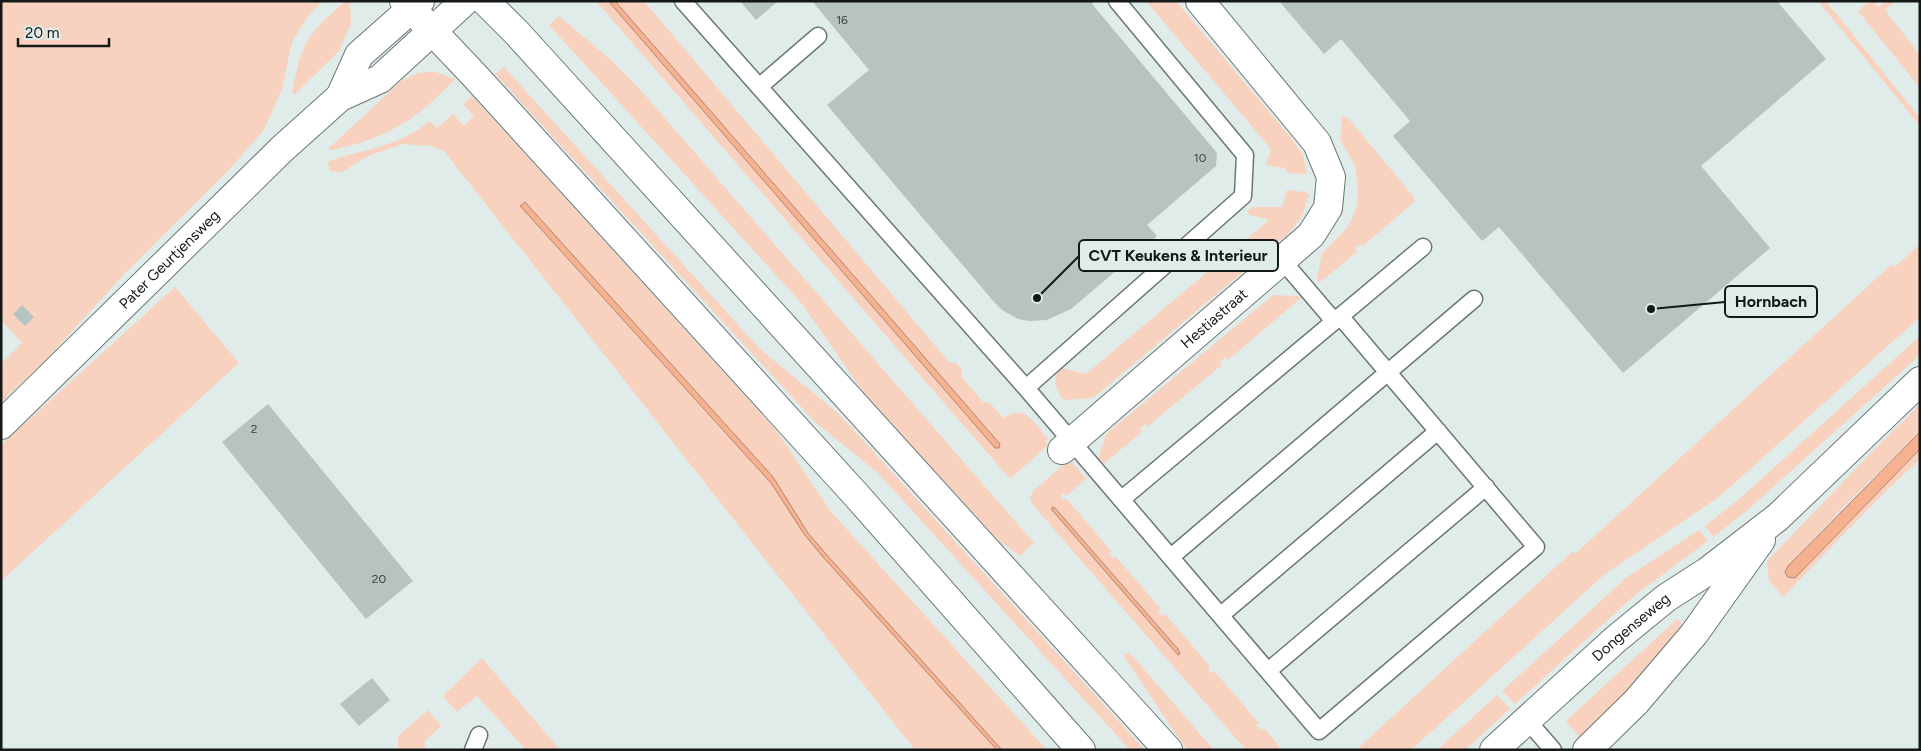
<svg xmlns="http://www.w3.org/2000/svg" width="1921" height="751" viewBox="0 0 1921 751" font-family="Figtree,sans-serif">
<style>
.green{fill:#f9d2bf;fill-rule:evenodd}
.water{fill:#f6b290;stroke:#b2846c}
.building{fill:#b6c3c1}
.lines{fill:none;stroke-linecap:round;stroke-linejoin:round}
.lane-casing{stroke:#6c7775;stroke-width:19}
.street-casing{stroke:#6c7775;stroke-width:30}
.secondary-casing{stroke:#6c7775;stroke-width:30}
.lane{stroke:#fff;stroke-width:16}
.street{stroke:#fff;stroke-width:28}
.secondary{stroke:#fff;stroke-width:28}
.labels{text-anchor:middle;stroke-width:5;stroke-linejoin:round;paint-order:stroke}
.number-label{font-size:12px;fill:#3c4442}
.street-label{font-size:15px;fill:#141918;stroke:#dfecea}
.leader{fill:none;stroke:#141918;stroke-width:2}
.callout-dot{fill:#141918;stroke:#dfecea;stroke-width:2}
.callout{fill:#dfecea;stroke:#141918;stroke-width:2}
.callout-label{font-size:16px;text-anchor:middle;font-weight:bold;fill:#141918}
</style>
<rect width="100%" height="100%" fill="#dfecea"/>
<path class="green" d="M1,1H323L308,16L292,42L282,89L264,130L227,172L125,273L45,361L1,402V364L22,343L1,320Z
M350,1L351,24L339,51L294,95L292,91C302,51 300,42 332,13C338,8 342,1 350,1Z
M596,1H612L611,3L995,448L1000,446V444L615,1H644L949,362L956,363L962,370L961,376L983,402L990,403L1003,418C1026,403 1034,423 1048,439L1045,441L1048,445L1010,479Z
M1146,1H1176L1292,139L1303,155L1307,174L1288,173L1285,168L1266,165L1271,149Z
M1818,1H1826L1920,118V126Z
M1869,1H1873L1878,7L1885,1H1895L1885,10L1920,55V88L1858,11Z
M559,16L611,60L636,85L1034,543L1020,556L999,541L863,392L803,305L549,25Z
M504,67L760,349L839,414L1145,750H1130L877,472L816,423L495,74Z
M433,71L455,79C417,120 386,139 331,150L328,149L401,81L418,73Z
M472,96L775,429L832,513L1047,750H1002L826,554L809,533L773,477L525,202L520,207L771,483L804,534L823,557L997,750H915L444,151L431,146L403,144L368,156L342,172L330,171L327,162C366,148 396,148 430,121L437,128L453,114L464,126L474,116L463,104Z
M1343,116L1348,118L1414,197L1415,201L1362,247L1360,244L1355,248L1357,252L1319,283L1317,279L1322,253L1347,228L1355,212L1358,198L1356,168L1340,139L1342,121L1340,120Z
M1287,190L1305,192L1309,195L1302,217L1288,234L1093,398L1067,400L1061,398C1057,387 1050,379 1062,368L1086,374L1269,220L1248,214V211L1252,207H1282Z
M1920,244V317L1719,497L1605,574L1411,750H1356L1573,551L1575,554L1891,265L1895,267Z
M175,287L239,363L1,581V445Z
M1273,295L1298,296L1301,298L1228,360L1225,357L1220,362L1222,365L1148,426L1145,424L1140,429L1143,431L1100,467L1098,459L1106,434Z
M1920,336V355L1750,508L1713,537L1705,526L1738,500Z
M1920,404V432L1845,505L1786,568L1795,578L1920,449V459L1874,503L1783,597L1769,581L1767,561L1869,455Z
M1071,461L1086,479L1066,496L1064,493L1060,497L1063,500L1066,498L1112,552L1109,554L1113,559L1116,557L1161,609L1158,611L1162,616L1165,614L1209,665L1208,668L1210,673L1214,671L1259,723L1256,725L1261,730L1264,728L1282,750H1247L1240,743L1032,504L1030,498L1032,492L1064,464L1066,465ZM1055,508L1178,648L1180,654Z
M1699,530L1708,541L1634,596L1515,704L1502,691L1627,577Z
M1677,619L1685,626L1630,690L1581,738L1567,723V720Z
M1129,652L1214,750H1188L1177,736L1124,656Z
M482,658L487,664L560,750H526L477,696L457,712L443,696Z
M1497,695L1510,709L1465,750H1437Z
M428,710L441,726L425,741V750H398V736Z"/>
<path class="water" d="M615,1L1000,444L999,448H995L610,3Z
M525,202L773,477L808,533L826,554L1002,750H997L823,557L804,534L771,483L520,206Z
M1920,432V449L1795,578L1788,577L1785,572L1788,566Z
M1052,507L1055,508L1178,649L1180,654L1178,655L1052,510Z"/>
<path class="building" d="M740,1H778L756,20Z
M812,1H1095L1092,4L1217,153L1216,166L1147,225L1157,236L1071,309L1047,320L1029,321L1018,319L1002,310L994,302L827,105L869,70Z
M1279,1H1777L1826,59L1701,166L1770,248L1623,373L1499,227L1482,241L1393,136L1410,121L1341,39L1324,54Z
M22,305L34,317L25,326L13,314Z
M268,404L413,581L366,619L222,442Z
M372,678L390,700L359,726L340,704Z"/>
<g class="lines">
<g class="lane-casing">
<path id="lane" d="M683,1L1026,388L1319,731L1536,547L1340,316
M759,87L818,36
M1282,260L1334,321
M1026,388L1243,196L1245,155L1117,1
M1122,499L1423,247
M1171,557L1474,299
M1221,615L1438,431
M1268,671L1486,487
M1527,720L1553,750
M473,750L479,735"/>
</g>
<g class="street-casing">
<g id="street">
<path d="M340,97L359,55L420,1"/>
<path id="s1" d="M1,425L282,149L340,97L380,79L465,1"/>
<path id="s2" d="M1062,450L1311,235L1328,208L1331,177L1317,143L1200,1"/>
</g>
</g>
<g class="secondary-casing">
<g id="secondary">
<path d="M404,1L474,75L857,496L1081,750"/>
<path d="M485,1L517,33L1168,750"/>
<path id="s3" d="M1494,750L1616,639L1666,598L1708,571L1778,517L1920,381"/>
<path d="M1587,750L1636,702L1694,634L1761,540"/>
</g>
</g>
<use href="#lane" class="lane"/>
<use href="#street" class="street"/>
<use href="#secondary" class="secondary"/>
</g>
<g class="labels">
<g class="number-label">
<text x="842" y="24">16</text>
<text x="1200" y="162">10</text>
<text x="254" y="433">2</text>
<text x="379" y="583">20</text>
</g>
<g class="street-label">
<text dy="5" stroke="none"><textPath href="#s1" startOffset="236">Pater Geurtjensweg</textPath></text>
<text dy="5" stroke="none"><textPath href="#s2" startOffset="201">Hestiastraat</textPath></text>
<text dy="5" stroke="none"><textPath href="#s3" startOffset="184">Dongenseweg</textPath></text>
</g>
</g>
<path class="leader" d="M1037 298L1079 256M1651 309L1725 302"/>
<g class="callout-dot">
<circle cx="1037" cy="298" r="5"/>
<circle cx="1651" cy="309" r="5"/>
</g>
<g class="callout">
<rect x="1079" y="240" width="199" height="31" rx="5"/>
<rect x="1725" y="286" width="92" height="31" rx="5"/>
</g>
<g class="callout-label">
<text x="1178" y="261">CVT Keukens &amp; Interieur</text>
<text x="1771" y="307">Hornbach</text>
</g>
<rect width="1921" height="751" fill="none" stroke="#141918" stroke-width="5"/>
<path d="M18 38v8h91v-8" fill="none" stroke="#141918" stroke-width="2.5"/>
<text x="25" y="38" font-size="15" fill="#141918" stroke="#dfecea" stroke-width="4" paint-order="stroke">20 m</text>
</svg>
